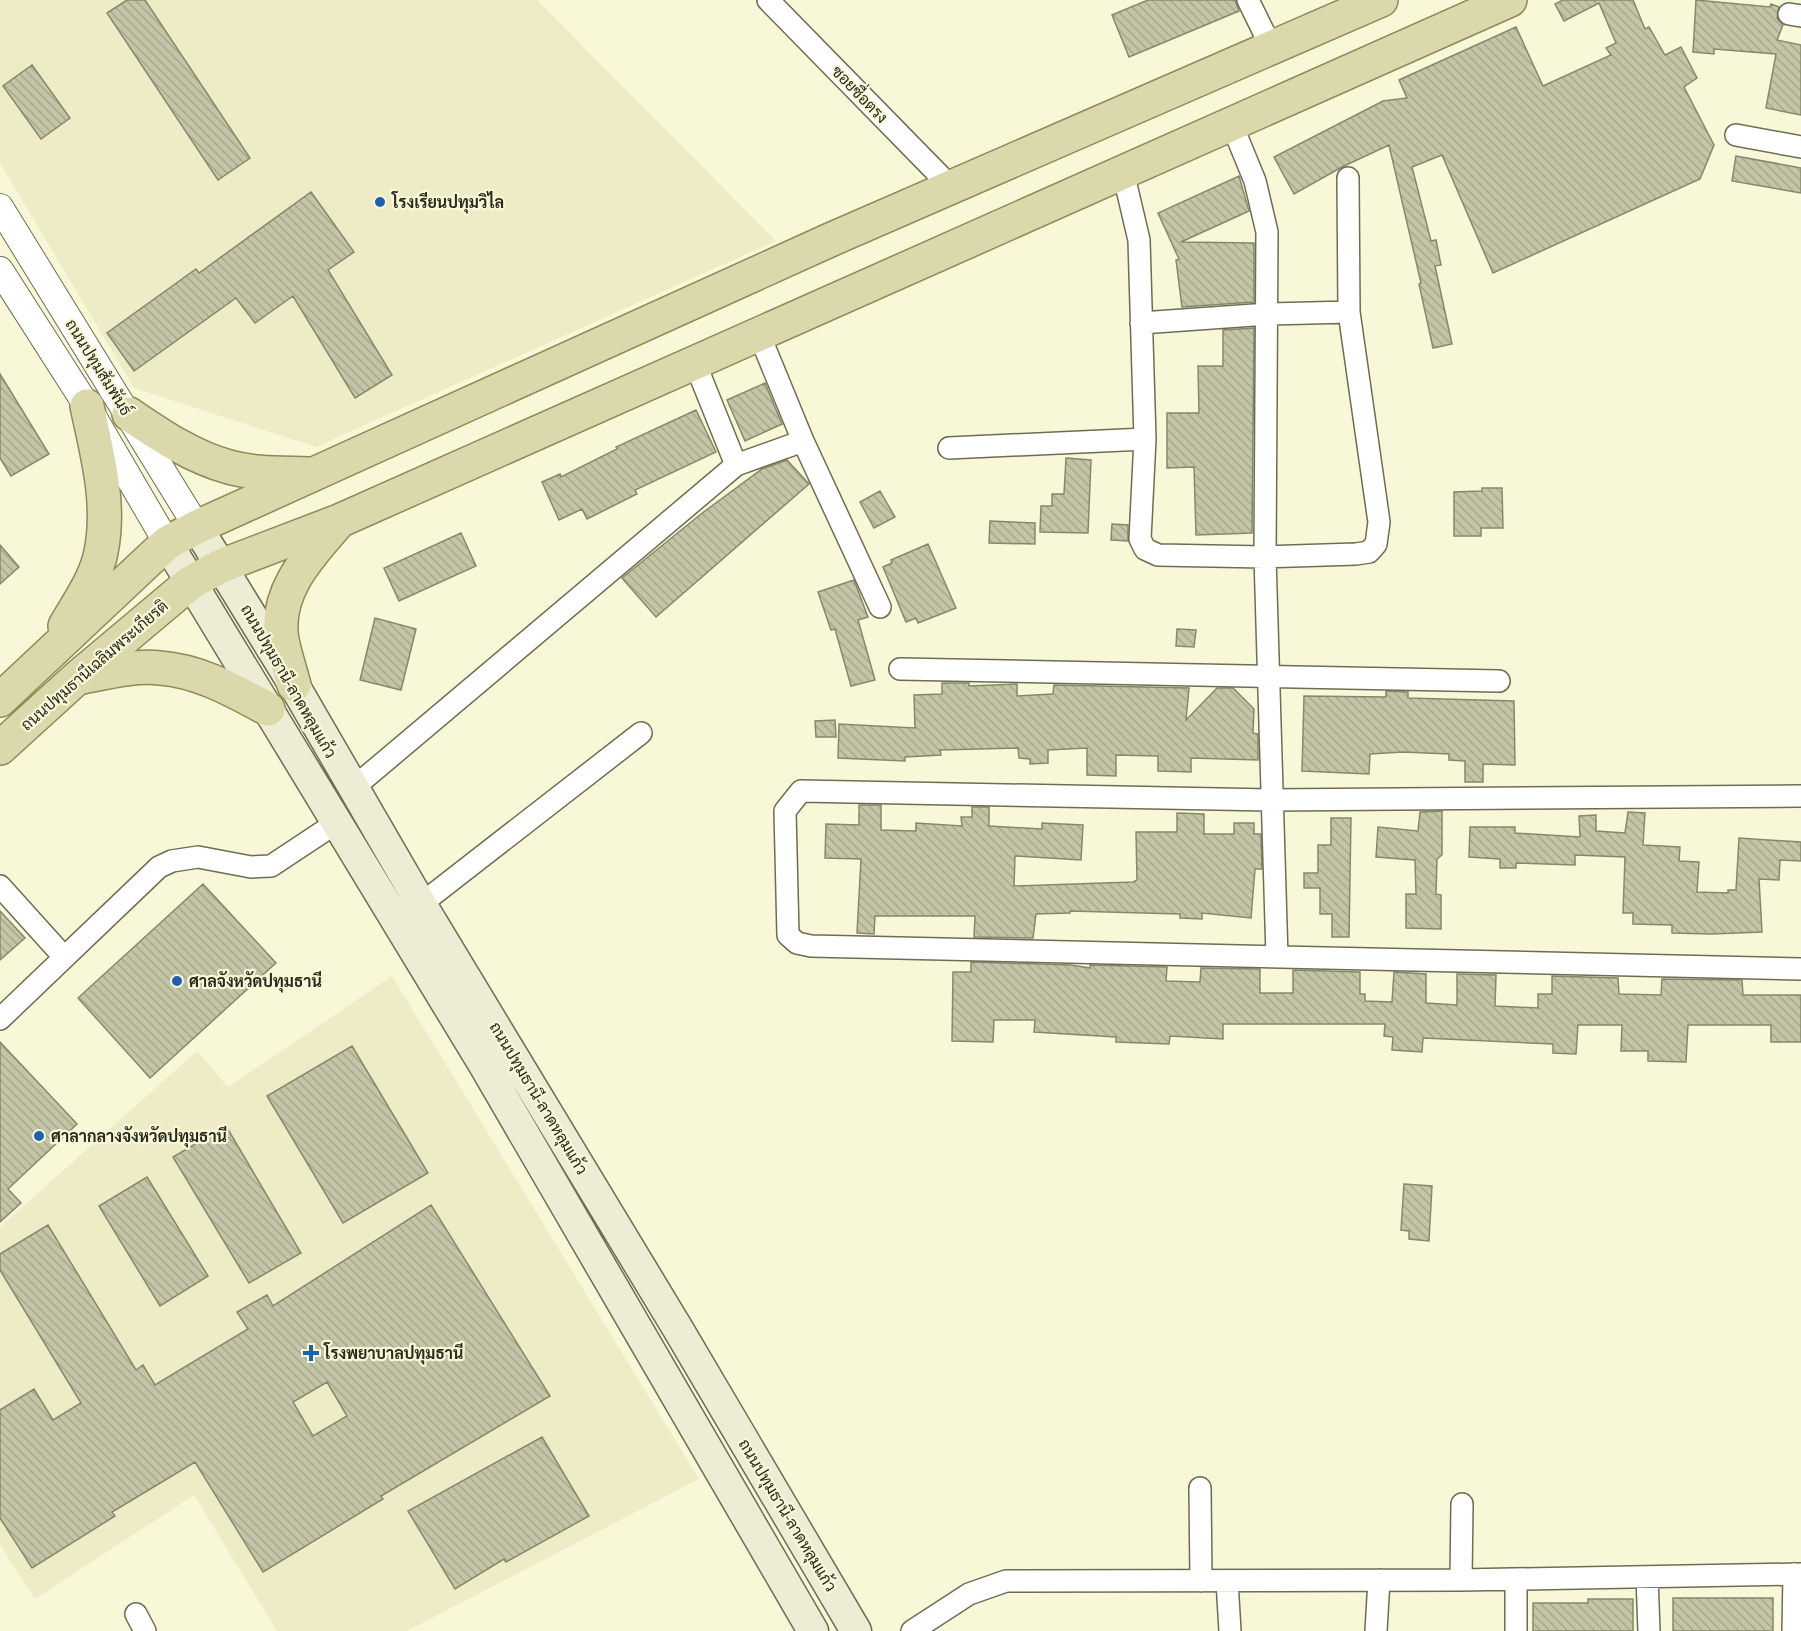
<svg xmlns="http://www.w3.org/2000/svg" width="1801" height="1631" viewBox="0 0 1801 1631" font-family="'Source Sans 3',Sarabun,sans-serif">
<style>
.built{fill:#edecc6}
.building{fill:url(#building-back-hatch);stroke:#87876b;stroke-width:1.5;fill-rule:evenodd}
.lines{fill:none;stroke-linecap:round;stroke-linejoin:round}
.minor-casing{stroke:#6e6d52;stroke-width:24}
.tertiary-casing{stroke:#6e6d52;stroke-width:28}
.secondary-casing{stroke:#6e6d52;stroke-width:33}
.primary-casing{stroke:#8d8a56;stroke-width:36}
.minor{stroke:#fff;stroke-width:21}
.tertiary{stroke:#fff;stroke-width:26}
.secondary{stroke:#edecd5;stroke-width:30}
.primary{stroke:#dbd9ac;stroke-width:33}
.poi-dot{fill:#1e60b0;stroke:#f8f8d9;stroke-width:2}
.labels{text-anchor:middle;stroke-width:4.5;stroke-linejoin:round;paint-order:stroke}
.street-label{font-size:16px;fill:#29291d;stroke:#f8f8d9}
.poi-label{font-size:16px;font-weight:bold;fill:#29291d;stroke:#f8f8d9;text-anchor:start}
</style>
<defs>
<pattern id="building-back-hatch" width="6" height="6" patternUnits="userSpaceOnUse" patternTransform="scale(1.5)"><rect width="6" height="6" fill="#c4c4a6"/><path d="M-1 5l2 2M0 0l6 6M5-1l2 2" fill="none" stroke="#a8a88e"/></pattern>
</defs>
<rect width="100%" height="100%" fill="#f8f8d9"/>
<path class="built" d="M0,0H537L776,241L316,447L134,388L0,163Z
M392,976L699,1479L407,1631H277L194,1495L35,1599L0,1545V1227L197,1051L228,1087Z"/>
<path class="building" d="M127,0H145L250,158L218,180L107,13Z
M1148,0H1235L1239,11L1129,57L1112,15Z
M1563,0H1633L1645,29L1649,27L1665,55L1681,47L1697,78L1684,87L1714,145L1700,179L1493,273L1442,155L1412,167L1431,241L1436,240L1441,265L1435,266L1452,344L1433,348L1419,284L1421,283L1389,145L1342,167L1294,194L1274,157L1383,101L1407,98L1399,80L1516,27L1543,86L1611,55L1606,48L1616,43L1599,3L1564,21L1555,4Z
M1696,0L1770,7L1771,4L1779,7L1777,18L1783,25L1777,40L1801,45V115L1766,108L1776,54L1714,49V54L1693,52Z
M32,65L70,118L41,139L3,86Z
M1736,156L1801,168V193L1732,181Z
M1239,176L1249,211L1181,242L1254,243V302L1182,307L1176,260L1179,259L1158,213Z
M311,192L354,252L328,270L392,375L355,398L293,296L255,323L236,298L134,371L107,333L196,269L199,273Z
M1254,328L1252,533L1196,535L1194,467L1167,468V413H1199L1198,366H1223V330Z
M0,374L49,454L11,476L0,458Z
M765,383L782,424L745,441L727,400Z
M696,410L716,452L635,490L637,494L587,519L582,509L559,520L542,482L560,474L561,477L617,449L616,447Z
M1066,458L1091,460L1088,533L1040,532L1041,506H1052V494H1064Z
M787,460L809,484L656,617L622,578L701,514L762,469Z
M1482,488H1502L1503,528H1481V536H1454V492L1482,491Z
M880,491L895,517L874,528L860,502Z
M990,521L1035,523V544L989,543Z
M1112,524L1128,525V541L1111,540Z
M461,533L476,566L399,601L384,568Z
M928,544L956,608L918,623L916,618L906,622L883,567L892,563L891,560Z
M0,545L19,567L0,584Z
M854,580L868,617L858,620L875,680L851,686L835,629L831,630L818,592Z
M375,618L416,629L401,690L360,680Z
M1177,629L1196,630L1194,647L1176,646Z
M942,683H969V686L1017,684V696L1053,694L1054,685L1189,688L1186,720L1217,688H1233L1254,709L1253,733L1258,734V760L1191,758V772L1158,771V756L1116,755V776L1087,775V748L1048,750V763L1030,764V759L1019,758L1018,748L940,750L941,755L905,757V761L838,758L839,724L915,728L914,695L942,694Z
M1386,691L1408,692V698L1514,701L1515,765L1483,764V782H1465V761L1449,760V754L1403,752L1370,754L1369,774L1302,771L1304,696L1386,697Z
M835,720L836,737H816L815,721Z
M859,805H881V830L916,831V823L962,826L961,817H972V807H989V826L1042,829V823L1083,825L1081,860L1015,856L1014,886L1133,882L1137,880L1136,832H1177V813L1204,814V834H1234V823H1254V834H1261L1262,869H1255L1251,918L1202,913V919L1180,918V914L1070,911V913L1036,914L1033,938L974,937L975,916H875L874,934L857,933L861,859L825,858L826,824L859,825Z
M1442,811V855L1437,859L1436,894L1441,895V929L1406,928V894H1416L1415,860L1376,857L1378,827L1418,831L1420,812Z
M1628,812L1645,813L1643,845L1680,847L1679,861L1699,862L1697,892L1728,893V890H1736L1739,838L1801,842V861L1780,860L1779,880L1759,879L1762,932L1711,934L1672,933V925L1633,924V913H1623L1625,857L1575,855V865L1516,863V868H1500V859L1469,857L1470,827H1515V833L1580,837L1579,816L1596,815V831L1625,833Z
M1331,818H1351L1349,937H1332V914H1320V888H1304V873H1318V845H1331Z
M203,884L276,963L150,1078L78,998Z
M0,911L25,938L0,960Z
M971,962L1071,965L1090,968V965L1167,967L1166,981L1200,982L1201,968L1260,969V993H1293V970L1360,972V994H1365V1001L1392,1002L1394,972L1411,973L1426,974V1003L1457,1005V974L1496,975L1495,1006L1538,1008V994H1552V976L1618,978L1619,994L1661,995L1662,979L1742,980L1743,995H1801V1042H1771V1025H1688L1686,1062L1648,1061V1051H1621L1622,1025H1578L1576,1054L1553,1053V1044L1423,1038L1422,1052L1392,1050L1393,1037L1384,1036L1385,1024H1223V1039L1170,1036L1169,1044L1116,1042V1037L1034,1032L1035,1020H994L993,1042L952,1041L953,972H971Z
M0,1042L77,1124L8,1189L21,1203L0,1222Z
M352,1046L428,1173L343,1223L267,1096Z
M226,1126L301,1253L249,1283L173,1157Z
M147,1177L208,1276L160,1306L99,1206Z
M1404,1184L1432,1186L1429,1241L1409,1239V1231L1401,1230Z
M431,1205L550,1396L381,1496L383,1499L263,1572L195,1462L112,1512L115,1516L32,1568L0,1518V1410L34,1389L53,1420L81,1403L0,1270V1254L48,1225L136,1370L143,1365L155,1385L248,1329L237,1312L267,1295L273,1306ZM327,1382L347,1416L313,1436L293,1402Z
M542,1437L589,1516L506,1562L504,1559L455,1589L408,1511Z
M1673,1598H1773V1631H1673Z
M1588,1599H1633V1631H1533V1603H1588Z"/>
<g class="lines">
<g class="minor-casing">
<path id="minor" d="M768,0L952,188
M1248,0L1271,47
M1789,14L1801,16
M1232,125L1255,181L1267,232L1265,557L1277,957
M1736,135L1801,147
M1123,172L1139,240L1145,439L1140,539L1145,549L1158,555L1265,557L1356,554L1369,552L1376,544L1379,522L1349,312L1348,178
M1141,323L1268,314L1349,312
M759,334L803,441L880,607
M949,448L1145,439
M736,465L803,441
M900,669L1499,681
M352,789L736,465L695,363
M1801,796L1270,800L801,791L785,811L788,935L797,943L811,946L1801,969
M0,886L64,957
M421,904L641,733
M0,1019L159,867L172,861L198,857L251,867L271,866L336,823
M1200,1488L1201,1581
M1647,1577L1649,1631
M1461,1580L1462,1504
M1227,1581L1230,1631
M136,1614L145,1631
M912,1631L969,1594L1006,1581L1461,1580L1801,1574
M1376,1631L1379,1580
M1516,1631V1579
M1793,1631L1794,1574"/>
</g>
<g class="tertiary-casing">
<path id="tertiary" d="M0,207L197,527
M0,270L87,406L167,543"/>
</g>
<g class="secondary-casing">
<path id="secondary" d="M197,527L294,685L421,904L678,1329L856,1631
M167,543L484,1065L813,1631"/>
</g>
<g class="primary-casing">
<path id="primary" d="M129,414C160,435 192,457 229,467C254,474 282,473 308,474
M65,626C78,603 96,579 101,552C111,503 97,453 87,406
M77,678C104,673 133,665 160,668C200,671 234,691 268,709
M294,685C290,670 285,655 282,640C274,593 308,557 336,525
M0,700L167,543L197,527L830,240L1381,0
M0,748L77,678L190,583L221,566L339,521L1510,0"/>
</g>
<use href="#minor" class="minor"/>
<use href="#tertiary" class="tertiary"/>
<use href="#secondary" class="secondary"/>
<use href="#primary" class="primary"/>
</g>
<g class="poi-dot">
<circle cx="380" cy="202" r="6"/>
<circle cx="177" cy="981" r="6"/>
<circle cx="39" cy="1136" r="6"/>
<path d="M308 1344h6v6h6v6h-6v6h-6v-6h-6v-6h6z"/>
</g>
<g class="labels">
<g class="street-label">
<text transform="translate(860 94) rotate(46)" y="6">ซอยซื่อตรง</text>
<text transform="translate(99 367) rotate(58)" y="6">ถนนปทุมสัมพันธ์</text>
<text transform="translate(94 665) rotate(-41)" y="6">ถนนปทุมธานีเฉลิมพระเกียรติ</text>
<text transform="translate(289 681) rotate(60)" y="6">ถนนปทุมธานี-ลาดหลุมแก้ว</text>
<text transform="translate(539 1098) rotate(59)" y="6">ถนนปทุมธานี-ลาดหลุมแก้ว</text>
<text transform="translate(788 1515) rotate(59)" y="6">ถนนปทุมธานี-ลาดหลุมแก้ว</text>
</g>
<g class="poi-label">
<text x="392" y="208">โรงเรียนปทุมวิไล</text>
<text x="189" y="987">ศาลจังหวัดปทุมธานี</text>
<text x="51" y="1142">ศาลากลางจังหวัดปทุมธานี</text>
<text x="324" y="1359">โรงพยาบาลปทุมธานี</text>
</g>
</g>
</svg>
